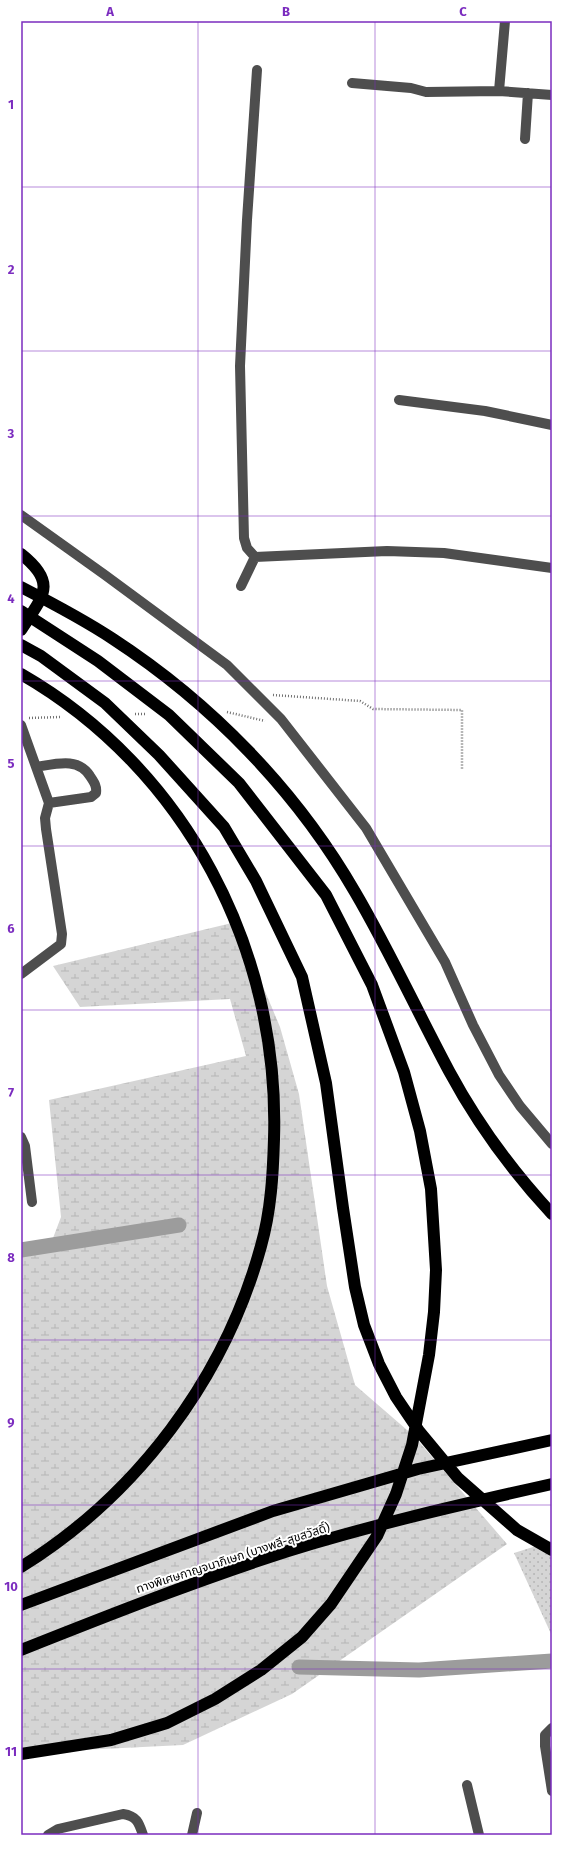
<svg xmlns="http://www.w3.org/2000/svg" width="573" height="1856" viewBox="0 0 573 1856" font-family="'Fira Sans','Noto Sans Thai',sans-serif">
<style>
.grass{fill:url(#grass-dots)}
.wetland{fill:url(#wetland-marsh)}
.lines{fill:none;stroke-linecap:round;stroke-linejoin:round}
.canal{stroke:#9c9c9c;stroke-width:15}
.path{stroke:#707070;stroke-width:2.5;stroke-dasharray:1 2;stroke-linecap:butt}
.minor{stroke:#4e4e4e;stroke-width:10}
.highway{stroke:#000;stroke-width:12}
.grid{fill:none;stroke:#7b2cbf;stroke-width:1;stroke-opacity:0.55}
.labels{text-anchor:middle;stroke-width:4;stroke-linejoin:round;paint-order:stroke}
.street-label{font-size:12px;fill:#000;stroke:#fff}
.neatline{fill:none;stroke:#7b2cbf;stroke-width:1.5}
.grid-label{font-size:13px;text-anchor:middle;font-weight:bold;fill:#7b2cbf}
</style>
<defs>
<pattern id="grass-dots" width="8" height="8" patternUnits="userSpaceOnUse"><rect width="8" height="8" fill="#d5d5d5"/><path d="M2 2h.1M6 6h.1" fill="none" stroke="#b5b5b5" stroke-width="1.8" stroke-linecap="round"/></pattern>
<pattern id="wetland-marsh" width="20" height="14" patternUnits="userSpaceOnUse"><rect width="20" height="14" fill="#d5d5d5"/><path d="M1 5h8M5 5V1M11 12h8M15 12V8" fill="none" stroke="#b5b5b5"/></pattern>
</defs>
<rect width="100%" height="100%" fill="#fff"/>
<path class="grass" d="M552,1541V1636L514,1553Z"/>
<path class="wetland" d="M236,922L280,1027L299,1094L327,1286L355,1385L414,1436L507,1544L292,1694L183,1745L21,1753V1254L50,1246L61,1217L49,1100L246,1056L230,999L80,1007L53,966Z"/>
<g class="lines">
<path class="canal" d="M21,1250L179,1225
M299,1667L419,1670L552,1661"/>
<path class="path" d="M273,695L360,701L373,709L462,710V770
M227,712L265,721
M135,714H146
M29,718L60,717"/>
<path class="minor" d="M505,21L499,91L552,95
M257,70L247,220L240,366L244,538L247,548L255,557L387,551L444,553L552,568
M352,83L411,88L426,92L499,91
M525,139L528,93
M399,400L485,411L552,425
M21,515L105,575L227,665L281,719L366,828L445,962L473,1025L499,1075L520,1106L552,1144
M241,586L255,557
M21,725L49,803L45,818L46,829L62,934L61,944L21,974
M36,767C56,764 78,757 90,776C94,782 97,786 96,793L91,797L49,803
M21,1137L25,1146L32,1202
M552,1728L545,1735V1746L552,1791
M467,1785L479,1835
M48,1835L58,1829L123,1814C137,1816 139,1823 143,1835
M192,1835L197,1813"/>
<path class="highway" d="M21,554C59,584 42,597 21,630
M21,587C52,603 83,619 113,639C211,703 296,790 355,892C389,950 417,1011 449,1071C477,1123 512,1171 552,1214
M21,611L98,661L169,715L239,783L326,895L372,985L404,1072L420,1131L431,1189L436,1270L434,1312L429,1355L412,1445L396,1494L377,1536L331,1604L302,1637L261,1670L215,1699L167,1723L111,1740L21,1754
M21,645L41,656L105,703L159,755L224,827L256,881L302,977L326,1083L343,1208L355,1287L364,1325L379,1364L396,1397L419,1431L458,1478L517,1530L552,1550
M21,674C186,769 280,950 274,1139C273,1174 271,1211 261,1246C225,1378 137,1495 21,1567
M21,1605L273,1511L418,1469L552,1440
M21,1650C109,1615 198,1580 288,1551C375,1524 463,1504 552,1484"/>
</g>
<path class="grid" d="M198,21V1835M375,21V1835M21,187H552M21,351H552M21,516H552M21,681H552M21,846H552M21,1010H552M21,1175H552M21,1340H552M21,1505H552M21,1669H552"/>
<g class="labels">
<g class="street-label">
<text transform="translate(233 1558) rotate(-18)" y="4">ทางพิเศษกาญจนาภิเษก (บางพลี-สุขสวัสดิ์)</text>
</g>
</g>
<rect width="573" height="1856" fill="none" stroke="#ffffff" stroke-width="44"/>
<rect x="22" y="22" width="529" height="1812" class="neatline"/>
<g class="grid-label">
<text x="110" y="16">A</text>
<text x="286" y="16">B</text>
<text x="463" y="16">C</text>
<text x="11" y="109">1</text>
<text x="11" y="274">2</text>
<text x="11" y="438">3</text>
<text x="11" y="603">4</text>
<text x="11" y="768">5</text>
<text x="11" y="933">6</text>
<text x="11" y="1097">7</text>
<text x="11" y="1262">8</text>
<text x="11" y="1427">9</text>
<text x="11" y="1591">10</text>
<text x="11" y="1756">11</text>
</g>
</svg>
